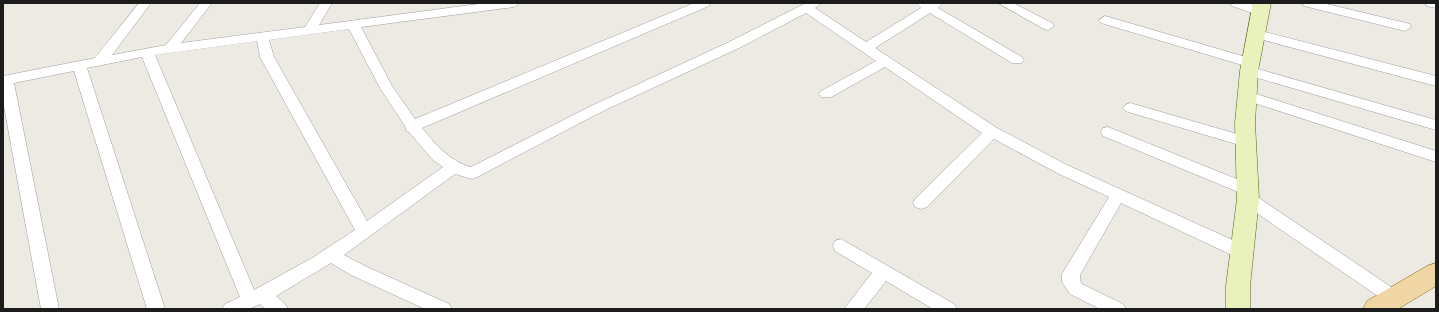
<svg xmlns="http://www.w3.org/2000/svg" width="1439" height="312" viewBox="0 0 1439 312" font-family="'Exo 2',sans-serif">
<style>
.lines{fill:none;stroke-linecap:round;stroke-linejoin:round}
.street-casing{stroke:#9d9d9d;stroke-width:1}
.secondary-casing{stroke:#546412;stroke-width:1}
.primary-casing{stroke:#826712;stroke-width:1}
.street{fill:#fff;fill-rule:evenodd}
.secondary{fill:#e9f1bc;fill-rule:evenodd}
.primary{fill:#f0d6a4;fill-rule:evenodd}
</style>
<rect width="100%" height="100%" fill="#eceae3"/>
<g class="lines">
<g class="street-casing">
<path id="street" d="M139,3H151L112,55L166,45L200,3H212L181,43L305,27L320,3H332L319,25L486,3H520L514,7L361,27L392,86L415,119L694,3H711L709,6L422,128C435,144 451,162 471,167L591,106L729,42L806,3H822L815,8L866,42L921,8L916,3H943L938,8L1022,57L1024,60L1022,63H1012L930,13L875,48L997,128L1067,165L1248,247L1250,252L1248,257L1242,259L1236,257L1121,203L1080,275V280L1082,284L1123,304L1126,309H1100L1070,294L1062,282V274L1109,197L1057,173L994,139L927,207L921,209L915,207L913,203L915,199L982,133L885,67L831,97H821L819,94L821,91L876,61L806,13L739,48L601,112L477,177L472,179L455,174L344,255L363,265L449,304L452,309H425L351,275L331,263L276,296L285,304L288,309H266L260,304L249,309H222L225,304L240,297L142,57L87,68L165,309H147L74,71L14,83L59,309H41L3,101V76L95,58ZM349,29L380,88L405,126L406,131L409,132L433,160L443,167L367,221L274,57L269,40ZM257,41L260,57L355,230L312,258L254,290L155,55Z
M998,3H1013L1052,23L1054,26L1048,30L1044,29Z
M1230,3C1241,3 1260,2 1267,12L1261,16L1232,6Z
M1302,3H1323L1410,24L1411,27L1405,31L1304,6Z
M1425,3H1436V8L1427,6Z
M1105,16L1256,60L1258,63L1256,66L1251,67L1436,120V130L1244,74L1242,71L1244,68L1249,67L1101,23L1099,20Z
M1257,30L1436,76V86L1252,37L1251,34L1252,31Z
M1247,91L1436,151V162L1242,99L1240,96L1242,93Z
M1130,103L1251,138L1253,142L1251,146L1246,147L1125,111L1123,108L1125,105Z
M1108,127L1254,186L1256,190L1253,194L1400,293L1403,298L1400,303L1394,305L1388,303L1242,203L1240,199L1243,194L1103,136L1101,132L1103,128Z
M841,239L954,304L957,309H933L886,281L864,309H844L872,273L835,251L833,246L835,241Z"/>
</g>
<g class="secondary-casing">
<path id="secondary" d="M1253,3H1271L1258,71L1255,123L1259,199L1250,286V309H1226V286L1237,199L1235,123L1240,71Z"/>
</g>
<g class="primary-casing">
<path id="primary" d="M1436,263V286L1398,309H1363L1367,301L1427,266Z"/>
</g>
<use href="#street" class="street"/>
<use href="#secondary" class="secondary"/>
<use href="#primary" class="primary"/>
</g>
<rect width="1439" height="312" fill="none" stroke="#1c1c1c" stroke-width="8"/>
</svg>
